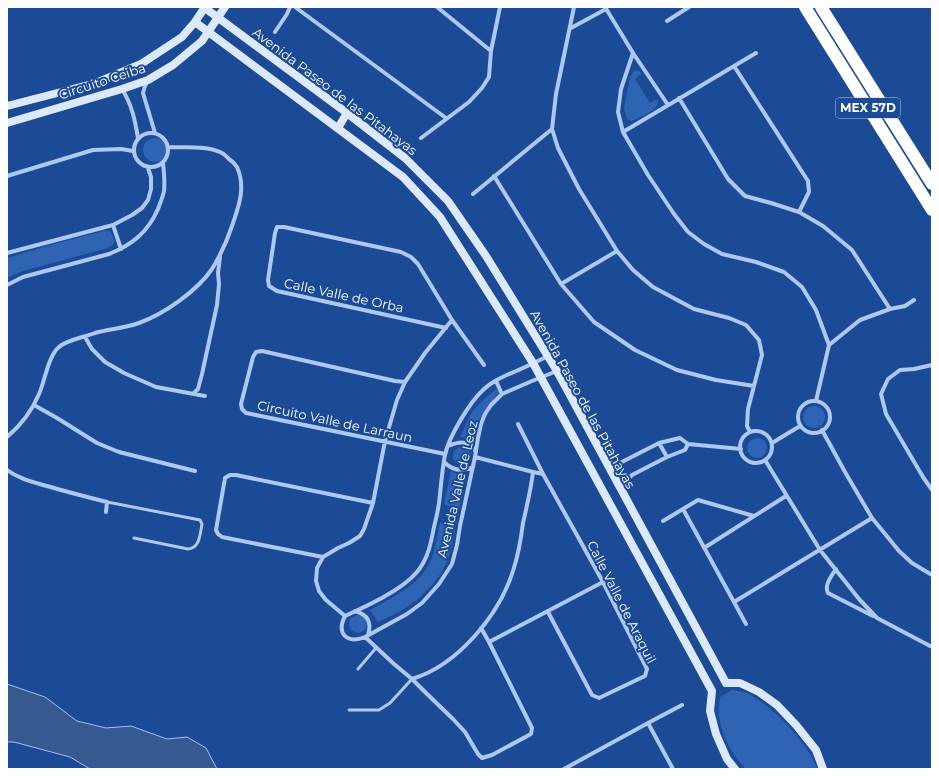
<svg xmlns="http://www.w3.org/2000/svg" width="939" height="776" viewBox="0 0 939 776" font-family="Montserrat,sans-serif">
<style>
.green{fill:#2f63b4}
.water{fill:#375991;stroke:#a2c2f2}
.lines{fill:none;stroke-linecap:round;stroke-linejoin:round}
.lane{stroke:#afc8f0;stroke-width:3}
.street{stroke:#afc8f0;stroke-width:4}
.secondary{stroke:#dce8fb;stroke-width:8}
.highway{stroke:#fff;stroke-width:12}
.labels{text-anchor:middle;stroke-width:4;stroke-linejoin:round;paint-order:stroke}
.shield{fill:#1b4a96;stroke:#bbc9e0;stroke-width:1}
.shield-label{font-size:12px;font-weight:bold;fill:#fff}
.street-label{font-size:13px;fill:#fff;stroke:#1b4a96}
</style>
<rect width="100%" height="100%" fill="#1b4a96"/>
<path class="green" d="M634,71H638L642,73L635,79L650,103L658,99C658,102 657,106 655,108C652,112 636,120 631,121L627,119L624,108L630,77Z
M143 150a12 12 0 1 1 24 0a12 12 0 1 1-24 0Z
M103,231H109C112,233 116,240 113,244C113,245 109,247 108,248L23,271L7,278V258L54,244Z
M496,389L499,392L485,410L479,421L475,440L469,438L460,437C465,428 467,419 473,411C479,403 488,396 496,389Z
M803 417a11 11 0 1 1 22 0a11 11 0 1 1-22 0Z
M747 448a10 10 0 1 1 20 0a10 10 0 1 1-20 0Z
M453 456a9 9 0 1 1 18 0a9 9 0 1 1-18 0Z
M451,471L457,474L466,475L465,480L453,541L448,559L442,572L432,585L418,599L401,611L378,622L370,610C393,597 420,585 431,560C436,548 437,535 440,523H448L451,507L444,504Z
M349 624a9 9 0 1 1 18 0a9 9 0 1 1-18 0Z
M732,690C737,691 742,691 747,693C772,705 808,743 817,769H746C733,756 721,735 719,716C718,710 720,703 720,697Z"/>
<path class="water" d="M7,684L45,697L77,721L106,728L131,726L167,739L187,737L206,748L217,769H90L70,757L14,742H7Z"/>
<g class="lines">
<path class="lane" d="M107,502L200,520L202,524C200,534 200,548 188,549L134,538
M358,669L376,648
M349,710H379L390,703L412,679"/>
<path class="street" d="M295,7L446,118
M437,7L491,51
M605,7L633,53L668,105
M667,21L689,7
M571,28L606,9
M275,32L287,14L290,7
M633,53L621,89L618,112L623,132L648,175L674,214L688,232L704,244L722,254L756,262L784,272L802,287L816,310L829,345
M734,66L808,181L809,192L799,212
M148,80L145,86L143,93L155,133
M122,89C132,105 135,120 138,138
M679,98L728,179L745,196L771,203L799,212L823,226L852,250L890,309
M552,129L558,148L579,189L617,251L633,270L653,287L694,309L729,318L746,325L759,340L762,355L748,409L747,426L750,432
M623,132L756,53
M134 150a17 17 0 1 1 34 0a17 17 0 1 1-34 0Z
M421,138L469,102L482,88L489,77L491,51L500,7
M7,176L93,150L121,149L133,151
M494,176L561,284L594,322L635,350L677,370L716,380L754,386
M473,194L552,129L556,94L574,7
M113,225L121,249
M7,253L113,225L132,215L142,208L148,200L151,189V177L148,168
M561,284L617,251
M7,285L23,277L109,254C132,245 148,232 158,209C160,203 163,197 164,191C165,182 164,172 163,163
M446,328L277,291L269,286L268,280L275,233L277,227H284L401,252L411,257L418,264L452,320L484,365
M85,337L92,349L105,362L124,373L156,387L205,396
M932,365L914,369L900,370L888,379L881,394L886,414L923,477L932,490
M496,381L502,394
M405,382L395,381L262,351L256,352L253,357L241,404L242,409L246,413L445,454
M194,393L198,389L202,374L217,305L219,284L218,273L220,257
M816,401L829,345L860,320L890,309L905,306L914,300
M798 417a16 16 0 1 1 32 0a16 16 0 1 1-32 0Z
M34,405L57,418L97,443L119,452L195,471
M518,424L543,474L603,582L647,669L645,676L599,698L592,695L548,612
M822,430L845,472L872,518L899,551L912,563L932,575
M740 447a16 16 0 1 1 32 0a16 16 0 1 1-32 0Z
M7,437C21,425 32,411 39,394C45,381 48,356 59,347C66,340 85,337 95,333C110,329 125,328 139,323C164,314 197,291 212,269C220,256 227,241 232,226C239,206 246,187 237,167C235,164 232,161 229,159C227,157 224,154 222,153C208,145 184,148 168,147
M659,443L667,457
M772,443L800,426
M448,446C460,441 468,440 476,452
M475,457L533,472L543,474
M606,459L613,463L618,464L659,443L680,438L688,444L741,449
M765,460L820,550L859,599L877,618L932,647
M444,462C453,471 462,472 473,467
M7,470C19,479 33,482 47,486C67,492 87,497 107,502L106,512
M623,491L628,479L632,475L667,457L685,450L688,444
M683,509L746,624
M663,521L698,500L754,516
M704,548L786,496
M323,557L222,537L218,534L216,530L225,478L230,475H236L373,503
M836,569C831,577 824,585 828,593L873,616
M734,602L872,518
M355,611C368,615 372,622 368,635
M345,616C336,634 347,644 365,637L407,614L422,603L439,584L452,564L457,545L460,526L475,457L478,438L481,424L485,414L491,405L502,394L532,381L557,371
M345,616C367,606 402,590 417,572C428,559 431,543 434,527C436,519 438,511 439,503C441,487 442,470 445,455C449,436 470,402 483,390C494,379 510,374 523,368C532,364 540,360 548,356
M345,616L326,600L319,591L316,581L317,568L323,557L338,548L349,543L360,536L364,529L373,503L385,441L397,400L405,382L425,353L452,320
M365,637L394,664L412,679L426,693L453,719L465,732L478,754L482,758L492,755L531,734L532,728L489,642L481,628
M489,642L603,582
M412,679C458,665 499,615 513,571C518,556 521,539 523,523C527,506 531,489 533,472
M648,723L673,769
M564,769L648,723L682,705"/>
<path class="secondary" d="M205,8L347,113L405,158L448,201L486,256L557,371L726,683
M195,22L403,177L440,217L533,363L712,691L710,711L716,734L727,759L735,769
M7,106L96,83L141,64L182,37L195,22L205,7
M7,123L122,89L148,80L173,65L202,41L225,7
M338,128L347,113
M726,683H740L759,692L777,705L796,725L816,750L823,769"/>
<path class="highway" d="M805,7L932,210
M821,7L932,184"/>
</g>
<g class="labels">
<rect class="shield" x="836" y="98" width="64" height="20" rx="3"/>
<g class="shield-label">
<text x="868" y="112">MEX 57D</text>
</g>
<g class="street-label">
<text transform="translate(102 81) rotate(-18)" y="5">Circuito Ceiba</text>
<text transform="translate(335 91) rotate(37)" y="5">Avenida Paseo de las Pitahayas</text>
<text transform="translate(344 295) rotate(12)" y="5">Calle Valle de Orba</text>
<text transform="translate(583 399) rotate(61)" y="5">Avenida Paseo de las Pitahayas</text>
<text transform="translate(335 421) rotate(12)" y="5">Circuito Valle de Larraun</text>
<text transform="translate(457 489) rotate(-77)" y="5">Avenida Valle de Leoz</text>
<text transform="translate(622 602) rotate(63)" y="5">Calle Valle de Araquil</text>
</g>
</g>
<rect width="939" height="776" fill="none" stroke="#ffffff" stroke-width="16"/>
</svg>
